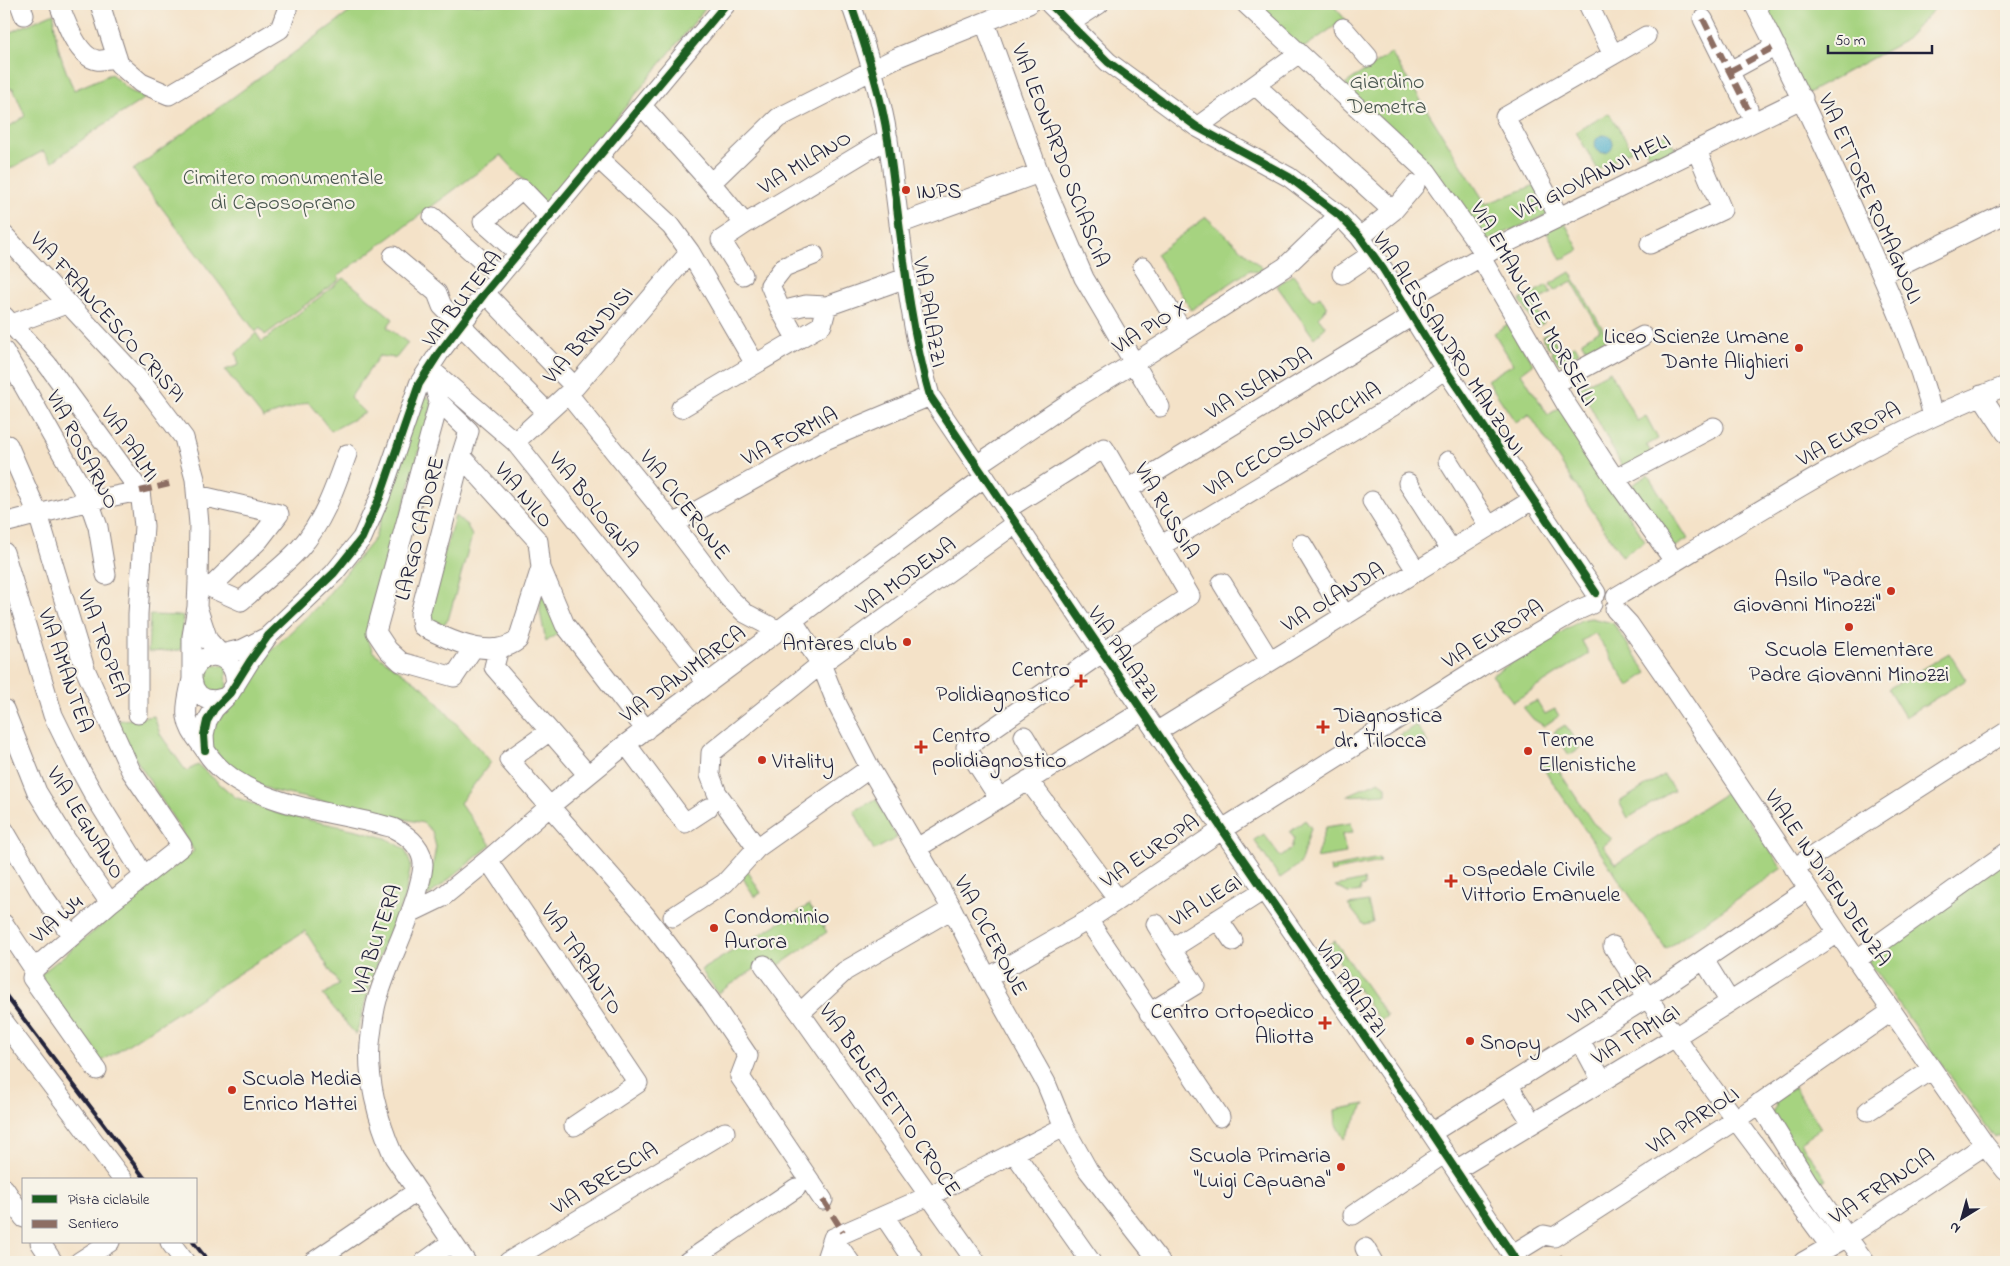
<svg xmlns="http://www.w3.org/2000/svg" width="2010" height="1266" viewBox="0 0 2010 1266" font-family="'Indie Flower',sans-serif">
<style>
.green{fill:#a6d380;stroke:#647a5e}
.water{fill:#4badca;stroke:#366882}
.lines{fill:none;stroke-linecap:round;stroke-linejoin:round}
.minor-casing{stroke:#8b8282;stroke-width:21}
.minor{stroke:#fff;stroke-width:19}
.rail{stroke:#22223b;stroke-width:4}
.quiet{stroke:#8d6e63;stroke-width:6;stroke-dasharray:12 6;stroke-linecap:butt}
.cycleway-casing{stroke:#f7f3e8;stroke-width:11}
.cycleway{stroke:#1b5e20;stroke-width:8}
.poi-dot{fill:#c8321e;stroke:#f7f3e8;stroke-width:2}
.labels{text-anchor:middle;stroke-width:4.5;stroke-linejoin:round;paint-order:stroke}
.park-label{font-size:22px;fill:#4a5750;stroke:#f7f3e8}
.street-label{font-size:22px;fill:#22223b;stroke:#f7f3e8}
.poi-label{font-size:22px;fill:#22223b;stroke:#f7f3e8;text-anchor:start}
</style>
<rect width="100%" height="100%" fill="#f7f3e8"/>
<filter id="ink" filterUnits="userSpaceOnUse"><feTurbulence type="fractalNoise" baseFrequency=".02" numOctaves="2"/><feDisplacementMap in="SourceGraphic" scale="10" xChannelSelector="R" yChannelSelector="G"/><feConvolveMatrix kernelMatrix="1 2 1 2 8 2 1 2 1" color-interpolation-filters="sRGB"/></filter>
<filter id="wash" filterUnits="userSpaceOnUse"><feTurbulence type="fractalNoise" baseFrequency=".0096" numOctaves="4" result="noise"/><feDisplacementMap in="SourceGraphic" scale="20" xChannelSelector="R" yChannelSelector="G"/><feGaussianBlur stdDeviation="1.12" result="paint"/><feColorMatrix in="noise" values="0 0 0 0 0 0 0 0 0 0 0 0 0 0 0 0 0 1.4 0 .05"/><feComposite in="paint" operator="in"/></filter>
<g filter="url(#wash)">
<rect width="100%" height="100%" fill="#f4e2c8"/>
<path class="green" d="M361,4H709L546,205L501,155L338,276L340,279L265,335L260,328L256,332L133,170Z
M1261,4H1332L1345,19L1299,51L1256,8Z
M1768,4H1939L1904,41L1806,94L1761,8Z
M54,13C54,42 63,65 74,90L111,74L132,92L147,97L94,131L52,162L43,151L10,169L4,161V130L25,116L13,88L4,90V35Z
M1391,53L1486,204L1535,185L1551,213L1486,241L1345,84Z
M1609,113L1632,150L1598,170L1576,132Z
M1667,133L1676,151L1653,163L1643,145Z
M1206,217L1263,269L1257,272L1250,270L1191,310L1156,254Z
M1564,221L1579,250L1561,260L1546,230Z
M1570,272L1608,338L1587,350L1582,341L1600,330L1572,281L1554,291L1550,284Z
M1293,274L1313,300L1320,296L1327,308L1318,317L1326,327L1314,338L1277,286Z
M344,278L393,319L387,327L408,343L396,358L379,356L350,398L365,413L331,431L308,402L263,418L225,370L239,365L236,353L256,333L262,342Z
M1547,285L1551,293L1533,304L1544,323L1536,327L1520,300Z
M1508,324L1533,364L1521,373L1548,415L1561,407L1645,541L1622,556L1529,414L1516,423L1487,380L1513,364L1494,333Z
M1550,332L1557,345L1550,350L1542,337Z
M1575,345L1579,352L1559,364L1551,352L1558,348L1562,353Z
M1610,371L1637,421L1646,416L1658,439L1647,445L1651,453L1623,468L1580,387Z
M428,397L433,402L367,637L373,652L424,688L491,762L460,803L491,845L427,897L436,847L432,831L423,823L273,791L232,771L212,747L210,731L247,684L256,665L321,603L375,538L420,398Z
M1648,475L1688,539L1672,549L1632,485Z
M455,516L467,525L472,536L448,620L439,628L429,624L427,614Z
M541,592L562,630L546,642L540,611Z
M150,615L183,616L181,650L148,652Z
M1591,618L1613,623L1647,673L1629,686L1595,633L1582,641L1589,654L1513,702L1492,675L1581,620Z
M1949,653L1966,680L1905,717L1888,689Z
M226,665L227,690L208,695L197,672L200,666Z
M1537,701L1545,714L1555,709L1559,716L1544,726L1533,719L1523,707Z
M154,716L160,734L186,771L198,765L235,797L276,813L357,830L386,838L405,849L411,865L405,896L376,965L356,1035L323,995L339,984L305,931L99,1063L40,981L41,974L194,851L137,761L116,721Z
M1416,725L1428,743L1411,744L1399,736Z
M1565,725L1580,748L1569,755L1554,732Z
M1551,759L1593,823L1612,839L1603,846L1616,864L1729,791L1782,868L1666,949L1541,765Z
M1664,775L1674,790L1628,818L1619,802Z
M1379,781L1386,786V794L1346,796Z
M876,799L897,838L874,850L854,811Z
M1305,820L1311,828L1300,864L1280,878L1254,840L1264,834L1281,857L1291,849L1294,838L1290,832Z
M1351,823L1353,832L1342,835L1346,853L1316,858L1326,827Z
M1379,858L1380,862L1331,872L1330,868Z
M2006,860V1132L1995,1138L1866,959Z
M747,870L761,893L754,897L739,871Z
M1364,880L1365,886L1360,887L1361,891L1348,893L1335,886Z
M1368,902L1373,923L1364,925L1348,905Z
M809,905L827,932L772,970L764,963L718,993L701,970Z
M1335,941L1387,1016L1380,1021L1328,945Z
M1794,1087L1821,1128L1801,1142L1826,1180L1818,1185L1770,1116L1777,1106L1774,1101Z
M1365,1104L1344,1139L1336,1125L1335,1110Z"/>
<path class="water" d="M1595 144a9 9 0 1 1 18 0a9 9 0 1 1-18 0Z"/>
</g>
<g filter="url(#ink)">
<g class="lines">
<g class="minor-casing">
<path id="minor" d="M20,4L24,15
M59,4C65,20 77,57 97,60C103,61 111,58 117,57
M100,4L119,64L141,83L169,95L280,29L287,10V4
M851,4C866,48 881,94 888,140C901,226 906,312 930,396L1222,829L1431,1133L1517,1262
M1050,4L1108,62L1197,127L1289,177L1339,215L1360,237L1383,269L1445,369L1596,593
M1246,4L1427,172L1481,248L1484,263L1566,404L1615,479L1675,562
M1588,4L1613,55
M1754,4C1793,79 1828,154 1862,231C1889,291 1917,352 1933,416
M1703,19L1748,109
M985,23L1039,173L1084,278L1160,407
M1070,23L1099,4
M1343,28L1368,57
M1730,71L1776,46
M1255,85L1393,211
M642,106L711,183L745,224L888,138
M1197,127L1299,53
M598,158L671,226L690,252L755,364
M711,183L778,118L896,58L1029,4
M433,217L499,276
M1559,217L1505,117L1646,36
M899,224L1039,173
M4,235L144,385L184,438L195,479L199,524L198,582L197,607L192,636V679L194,688L199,695L206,699L215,700L223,698
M1360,237L1393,211L1415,185
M1650,244L1722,210L1697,151
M518,253L483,222L522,189L549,217
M393,256L437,293L442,306L547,412
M1143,267L1183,332
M1342,274L1372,254
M1882,274L2006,213
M743,275L721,240L745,224
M485,293L536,346
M1403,301L1498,247L1803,98
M781,311L770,285L784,267L814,255
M4,316L47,364L140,491L144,526L138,614V714
M4,327L66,304
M797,340L781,311L806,305L827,306
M539,350L575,387
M4,351L89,501L98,527L106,575
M429,368L439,402L469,431L461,456L420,614L422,626C448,640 492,661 518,640L541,568
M429,368L515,442L708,684
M1554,384L1643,336
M568,394L673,524L729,598L745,613L779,631
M1981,395L2006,433
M439,402L376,632L388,650L401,662L454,677L474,647
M681,408L822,325L827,306L906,278
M515,442L575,387L690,252
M8,445L38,514L85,669L131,771L182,846L110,903L34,969L32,978L97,1070
M461,456L538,541L541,568L565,625L646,730
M1448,461L1489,526
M977,465L1076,398L1134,363L1285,267L1339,215
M1615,479L1714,427
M1408,483L1451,550
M1128,489L1412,316
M197,495L279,514L259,540L211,587
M1372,501L1417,572
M4,523L89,501L140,491
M673,524L825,440L930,396
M1302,544L1345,616
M1162,545L1393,406L1445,369
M4,552L53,715L76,762L94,795L144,876
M198,582L241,601L248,595C265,579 285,565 300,548C324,521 335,487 347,454
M1222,583L1270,661
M1616,597C1744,522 1867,438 2006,386
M1615,609L1629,624L1672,686L1838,933L1932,1069L1985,1145L2006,1171
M198,610L208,640L225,659
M793,621L821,664L837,704L870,768L952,909L987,978L1046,1083L1064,1127L1088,1170L1160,1262
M499,648L494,667L588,775
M213,656L243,649L265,638
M193,671C206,644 239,657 235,686
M192,679C190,691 185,705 187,717C189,731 197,738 205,750C240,807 333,810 393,828C407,835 422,846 423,864C423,872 420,882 418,890C408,926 390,959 379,994C374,1006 373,1022 371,1035C365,1075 378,1121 394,1157L466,1262
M4,709L37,792L65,838L110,903
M550,731L509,760L645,915L710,1000L748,1056L740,1077L823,1200
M1156,732L1532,500
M1024,736L1045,771
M626,744L685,823L708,808
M205,750L204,735L207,721L214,709L230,693L250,661L268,636L334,573L362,538L380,497L419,384L439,353L485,293L726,4
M1028,780L1118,900
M999,798L966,747L1103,652L1190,596L1104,448L1007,509
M4,830L41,893L72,936
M757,848L717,793L710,775L711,753L821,664L1016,523
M917,848L1143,711
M488,860L638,1083L574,1126
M1794,868L2006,732
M412,912L441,898L488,860L549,807L626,744L985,477
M673,917L725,883L757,848L870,768
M1218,919L1233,941
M1088,920L1220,1117
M4,924L34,969
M1156,924L1171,949
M1613,946C1680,1050 1757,1146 1830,1246
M1704,960L1730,1002
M1856,960L2006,853
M764,965L800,1013L976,1262
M987,978L1088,920L1229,825L1480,667L1574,612L1592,604
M800,1013L845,971L952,909
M1149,1013L1195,985L1171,949L1264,890
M4,1022L123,1180
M1580,1040L1602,1081
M1508,1085L1532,1123
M1759,1103L1807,1181L1865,1262
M1868,1111L1932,1069
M1431,1133L1647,998L1808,889
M1015,1154L1091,1262
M1456,1170L1675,1037L1838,933
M4,1188L24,1218
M1353,1215L1445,1153
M884,1216L915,1262
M833,1238L850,1262
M40,1242L53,1262
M170,1242L185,1262
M1365,1248L1373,1262
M1513,1254L1544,1235L1554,1237L1737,1119L1892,1011
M79,1262L110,1242
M313,1262L416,1192
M424,1262L452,1242
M508,1262L725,1132
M687,1262L796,1188
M825,1262L833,1238L931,1195L1064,1127
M1803,1262L1847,1237L1985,1145"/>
</g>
<use href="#minor" class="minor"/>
<path class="rail" d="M4,993L146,1180
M193,1242L209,1262"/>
<path class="quiet" d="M1703,19L1748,109
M1730,71L1776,46
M140,491L170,484
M823,1200L843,1232
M1556,1262L1563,1257"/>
<g class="cycleway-casing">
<path id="cycleway" d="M851,4C866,48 881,94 888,140C901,226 906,312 930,396L1222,829L1431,1133L1517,1262
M1050,4L1108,62L1197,127L1289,177L1339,215L1360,237L1383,269L1445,369L1596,593
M205,750L204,735L207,721L214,709L230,693L250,661L268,636L334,573L362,538L380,497L419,384L439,353L485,293L726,4"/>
</g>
<use href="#cycleway" class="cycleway"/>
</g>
</g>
<g class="poi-dot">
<circle cx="906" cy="190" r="5"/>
<circle cx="1799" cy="348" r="5"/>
<circle cx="1891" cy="591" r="5"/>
<circle cx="1849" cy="627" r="5"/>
<circle cx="907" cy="642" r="5"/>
<path d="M1078.5 673.5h5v5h5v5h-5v5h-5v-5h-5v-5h5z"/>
<path d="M1320.5 719.5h5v5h5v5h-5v5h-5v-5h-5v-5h5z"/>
<path d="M918.5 739.5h5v5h5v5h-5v5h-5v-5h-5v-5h5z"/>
<circle cx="1528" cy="751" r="5"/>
<circle cx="762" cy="760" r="5"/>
<path d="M1448.5 873.5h5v5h5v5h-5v5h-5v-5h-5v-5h5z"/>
<circle cx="714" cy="928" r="5"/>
<path d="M1322.5 1015.5h5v5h5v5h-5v5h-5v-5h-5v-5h5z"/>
<circle cx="1470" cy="1041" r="5"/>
<circle cx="232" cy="1090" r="5"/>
<circle cx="1341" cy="1167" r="5"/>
</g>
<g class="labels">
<g class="park-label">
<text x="1387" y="88">Giardino<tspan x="1387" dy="25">Demetra</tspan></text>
<text x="283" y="184">Cimitero monumentale<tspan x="283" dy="25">di Caposoprano</tspan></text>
</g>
<g class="street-label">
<text transform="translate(1062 155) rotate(69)" y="8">VIA LEONARDO SCIASCIA</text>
<text transform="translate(804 161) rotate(-31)" y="8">VIA MILANO</text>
<text transform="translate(1591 175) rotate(-26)" y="8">VIA GIOVANNI MELI</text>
<text transform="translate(1872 198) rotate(66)" y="8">VIA ETTORE ROMAGNOLI</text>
<text transform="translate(461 298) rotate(-52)" y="8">VIA BUTERA</text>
<text transform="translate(1535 303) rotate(60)" y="8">VIA EMANUELE MORSELLI</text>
<text transform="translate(931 312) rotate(80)" y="8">VIA PALAZZI</text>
<text transform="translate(109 316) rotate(48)" y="8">VIA FRANCESCO CRISPI</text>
<text transform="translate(1149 325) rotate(-32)" y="8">VIA PIO X</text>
<text transform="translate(587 334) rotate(-48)" y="8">VIA BRINDISI</text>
<text transform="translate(1450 343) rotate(57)" y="8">VIA ALESSANDRO MANZONI</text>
<text transform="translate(1258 382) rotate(-31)" y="8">VIA ISLANDA</text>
<text transform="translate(1848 433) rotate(-28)" y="8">VIA EUROPA</text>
<text transform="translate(789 435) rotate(-27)" y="8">VIA FORMIA</text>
<text transform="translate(1292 438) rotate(-31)" y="8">VIA CECOSLOVACCHIA</text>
<text transform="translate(131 443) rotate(56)" y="8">VIA PALMI</text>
<text transform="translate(84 449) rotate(62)" y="8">VIA ROSARNO</text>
<text transform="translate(525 494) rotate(50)" y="8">VIA NILO</text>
<text transform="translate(595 504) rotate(51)" y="8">VIA BOLOGNA</text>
<text transform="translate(686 504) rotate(52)" y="8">VIA CICERONE</text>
<text transform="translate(1168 510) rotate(60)" y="8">VIA RUSSIA</text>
<text transform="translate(418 528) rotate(-76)" y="8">LARGO CADORE</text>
<text transform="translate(905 575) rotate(-36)" y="8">VIA MODENA</text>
<text transform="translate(1332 596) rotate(-31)" y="8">VIA OLANDA</text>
<text transform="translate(1492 633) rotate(-31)" y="8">VIA EUROPA</text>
<text transform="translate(105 643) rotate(70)" y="8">VIA TROPEA</text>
<text transform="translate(1125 654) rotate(56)" y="8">VIA PALAZZI</text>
<text transform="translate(67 670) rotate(71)" y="8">VIA AMANTEA</text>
<text transform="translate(682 673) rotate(-36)" y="8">VIA DANIMARCA</text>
<text transform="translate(87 822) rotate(58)" y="8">VIA LEGNANO</text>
<text transform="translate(1149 850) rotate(-34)" y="8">VIA EUROPA</text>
<text transform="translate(1829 877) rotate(56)" y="8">VIALE INDIPENDENZA</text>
<text transform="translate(1205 899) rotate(-32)" y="8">VIA LIEGI</text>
<text transform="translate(56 918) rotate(-41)" y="8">VIA W4</text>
<text transform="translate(992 935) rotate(62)" y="8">VIA CICERONE</text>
<text transform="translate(375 939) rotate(-71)" y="8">VIA BUTERA</text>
<text transform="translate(583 958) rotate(56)" y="8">VIA TARANTO</text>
<text transform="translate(1353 988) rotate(56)" y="8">VIA PALAZZI</text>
<text transform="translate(1609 994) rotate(-32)" y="8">VIA ITALIA</text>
<text transform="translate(1635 1033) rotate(-31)" y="8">VIA TAMIGI</text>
<text transform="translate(891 1099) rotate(55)" y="8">VIA BENEDETTO CROCE</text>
<text transform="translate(1692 1119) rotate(-33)" y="8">VIA PARIOLI</text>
<text transform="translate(604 1177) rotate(-31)" y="8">VIA BRESCIA</text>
<text transform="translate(1881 1185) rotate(-33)" y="8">VIA FRANCIA</text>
</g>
<g class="poi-label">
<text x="916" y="198">INPS</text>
<text x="1789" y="343" text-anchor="end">Liceo Scienze Umane<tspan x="1789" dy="25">Dante Alighieri</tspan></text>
<text x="1881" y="586" text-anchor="end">Asilo "Padre<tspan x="1881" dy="25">Giovanni Minozzi"</tspan></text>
<text x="897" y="650" text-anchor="end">Antares club</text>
<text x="1849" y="656" text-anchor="middle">Scuola Elementare<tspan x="1849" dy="25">Padre Giovanni Minozzi</tspan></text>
<text x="1070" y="676" text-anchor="end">Centro<tspan x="1070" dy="25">Polidiagnostico</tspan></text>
<text x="1334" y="722">Diagnostica<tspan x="1334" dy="25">dr. Tilocca</tspan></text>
<text x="932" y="742">Centro<tspan x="932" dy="25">polidiagnostico</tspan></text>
<text x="1538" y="746">Terme<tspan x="1538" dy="25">Ellenistiche</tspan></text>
<text x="772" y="768">Vitality</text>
<text x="1462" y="876">Ospedale Civile<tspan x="1462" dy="25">Vittorio Emanuele</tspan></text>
<text x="724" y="923">Condominio<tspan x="724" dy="25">Aurora</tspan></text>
<text x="1314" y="1018" text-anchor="end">Centro Ortopedico<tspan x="1314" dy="25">Aliotta</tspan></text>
<text x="1480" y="1049">Snopy</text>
<text x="242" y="1085">Scuola Media<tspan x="242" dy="25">Enrico Mattei</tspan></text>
<text x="1331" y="1162" text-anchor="end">Scuola Primaria<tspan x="1331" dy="25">"Luigi Capuana"</tspan></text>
</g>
</g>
<rect width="2010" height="1266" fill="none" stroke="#f7f3e8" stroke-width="20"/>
<rect x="22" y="1178" width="175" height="65" fill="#f7f3e8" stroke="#a29fa3"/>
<rect x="32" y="1195" width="25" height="8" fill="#1b5e20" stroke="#a29fa3"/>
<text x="68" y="1204" font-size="15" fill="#22223b">Pista ciclabile</text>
<rect x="32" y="1220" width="25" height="8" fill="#8d6e63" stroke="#a29fa3"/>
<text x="68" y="1228" font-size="15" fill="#22223b">Sentiero</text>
<g transform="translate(1962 1218) rotate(217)" stroke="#f7f3e8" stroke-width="4" paint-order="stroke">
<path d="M0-4L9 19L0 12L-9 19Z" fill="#22223b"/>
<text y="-8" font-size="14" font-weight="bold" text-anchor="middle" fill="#22223b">N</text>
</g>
<path d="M1828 45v8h104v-8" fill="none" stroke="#22223b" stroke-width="2.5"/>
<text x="1835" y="45" font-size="15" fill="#22223b" stroke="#f7f3e8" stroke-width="4" paint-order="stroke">50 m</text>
</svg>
